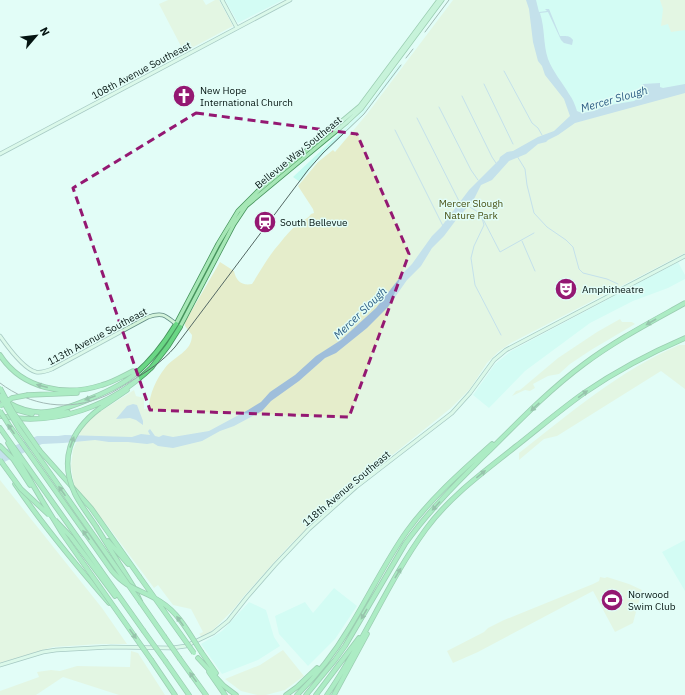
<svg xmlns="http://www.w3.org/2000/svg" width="685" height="695" viewBox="0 0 685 695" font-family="'IBM Plex Sans',sans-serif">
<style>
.built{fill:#c2faef}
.green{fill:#e5edcb}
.water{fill:#9fbedb}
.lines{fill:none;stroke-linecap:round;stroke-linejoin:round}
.stream{stroke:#9fbedb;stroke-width:1}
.secondary-casing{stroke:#5f8a82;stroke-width:4.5}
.primary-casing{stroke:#46935c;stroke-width:5}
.highway-casing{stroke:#46935c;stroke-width:5.5}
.secondary{stroke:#d2f3da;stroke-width:3}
.primary{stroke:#a6e7b6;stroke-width:3.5}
.highway{stroke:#6ad785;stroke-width:4}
.tram{stroke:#546864;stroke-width:1}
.highway-bridge-casing{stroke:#46935c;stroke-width:5.5;stroke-linecap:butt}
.highway-bridge{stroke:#6ad785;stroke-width:4}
.oneway{fill:#3c7f51}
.marked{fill:none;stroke:#941872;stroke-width:3;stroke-dasharray:8 5;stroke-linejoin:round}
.labels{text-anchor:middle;stroke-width:3;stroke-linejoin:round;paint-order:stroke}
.street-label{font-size:10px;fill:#041411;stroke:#e2fdf7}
.poi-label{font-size:10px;fill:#041411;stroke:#e2fdf7;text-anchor:start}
.park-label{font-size:10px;fill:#485114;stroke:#e2fdf7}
.water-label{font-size:11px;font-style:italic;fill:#2c5c83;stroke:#e2fdf7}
</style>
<rect width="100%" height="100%" fill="#e2fdf7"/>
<path class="built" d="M225,0H283L238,23Z
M532,0H685V85L629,105L582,113L577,111L546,67Z
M399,64L402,66L362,117L317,160L300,182L293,177L356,118L370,103Z
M678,262L685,275V279L668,288L633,301L590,323L525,371L489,408L473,395L495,364L511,351Z
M685,540V591L662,552Z
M334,588L357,606L335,639L308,666L279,634L275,616L305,602L313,613Z
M249,602L266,610L274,637L280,646L258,660L222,674L201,644L222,631Z"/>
<path class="green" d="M168,0H203L206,5L215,0H219L233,26L184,52L159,4Z
M453,0H532L546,67L578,122L685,91V253L511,343L498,352L487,363L470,389L451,408L360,481L323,513L288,547L244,596L232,611L213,630L202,637L199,634L203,632L191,609L173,605L158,585L154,588L107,525L74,486L71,466L73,450L80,434L79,433L85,424L90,418L134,390L136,396L144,398V409L149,408C149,394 157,378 165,368C174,356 192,352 192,335L185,326V322L220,262L234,271C236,281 242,286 252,284C261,270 269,255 280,243C285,236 291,230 297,224C302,220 307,220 311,214L314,213L313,209L298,186L318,162L333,150L335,152L367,114Z
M660,0H685V30L671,32L668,24L661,26L663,9Z
M620,319L622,322H632L635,324L591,350L570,364L559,374L548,376L533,384L535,388L530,391L525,390L512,396L516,391L520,390L558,358L597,332Z
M679,345H685V389L661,371L557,436L544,439L519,460V453C569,414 620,370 679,345Z
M0,480L102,608L127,644H101L53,647L0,663Z
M600,577L605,578L607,577L629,584L642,590L633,623L615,632L593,591L478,652L453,663L447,651L484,632L488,628L504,620L593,584L599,581Z
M283,650L304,676L285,690L266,695H257L241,691L225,679L260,665Z
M131,651L138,653L165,695H119L63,677L36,695H0V691L39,677L37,672L51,670L60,671L77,666L130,667Z"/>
<path class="water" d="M526,0H536L539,12L547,11L545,9H549L560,36C565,36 570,35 573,40L572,45L564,43L561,40L548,12L540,13C545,28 543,44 548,59C553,72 562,82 569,94C573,99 575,105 577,111L582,113L594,111L605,106L634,101L639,98L642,94L641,88L643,84L660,83V87L663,88L685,84V93L575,123L558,135L548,140L546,142L538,144L526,154L509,161L492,180L481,185L473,201L456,220L444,236L432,248L421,266L407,280L388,307L367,328L336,353L325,358L299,381L271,401L262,411L234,426L220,431L202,441L173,448L158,446L153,443L147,444L128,442H109L95,440L63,443L42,444L0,464V450L7,449L37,436H58L65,435L132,437L141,434L150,435L148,431L150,429L155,436L159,437L163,435L173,437L209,431L248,410L261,402L270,392L295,375L316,356L341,340L376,308L405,271L412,264L432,236L441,227L469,190L499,160L500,157L507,152L513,151L538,137L554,131L570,116L564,99L545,75L542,66L538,61L533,42L529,9Z
M133,404L137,405L143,421V425L136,420L130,418L116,419L127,406Z"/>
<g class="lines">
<path class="stream" d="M504,71L532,123L538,128L542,135
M484,84L513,144
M462,96L492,157L496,163
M439,107L471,170L478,180
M417,118L460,203
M395,130L443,226
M517,156L525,169L527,185L534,213L547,227L566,240L573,247L579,269L583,273L607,279L618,284
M468,206L478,212L482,218L484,225L474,246L471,258L475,285L501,335
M483,219L500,252L534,233
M522,241L535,271"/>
<g class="secondary-casing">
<path id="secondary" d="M222,0L237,28
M0,154L290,0
M0,336C7,346 24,369 36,372C42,373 47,371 52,369L148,317C162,312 165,315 176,324
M0,665L43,652L56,650L111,647L172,648L186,646L213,633L228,621L247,597L275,565L309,529L356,487L452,413L470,393L494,360L506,350L685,256"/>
</g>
<g class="primary-casing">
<path id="primary" d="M176,324L218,244L238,211L258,191L360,106L439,0
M180,327L234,224L246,206L347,122L361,109L442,0"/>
</g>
<g class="highway-casing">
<path id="highway" d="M0,355C22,389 65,397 102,385C113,382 123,376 133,371
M151,368L168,346L180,327
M28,395L77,393
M7,402C19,409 32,413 45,412C67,411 119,388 135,374C152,360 165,342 176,324
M10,408L32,414
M99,409L127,390
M41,415L68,412
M0,416C56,427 112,406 152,367
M0,428L143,630
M8,443L40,497
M0,446L13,459L30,485
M40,451L91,508L139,576
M15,484C43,526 76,565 109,603
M97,528L133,586L141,603L164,636
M71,537L115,596
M108,541L128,564
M202,653L216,673
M198,658L224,686L236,695
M180,659L206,695
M152,661L175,695
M166,662L189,695
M209,672L225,695
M286,695L297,687L317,668
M297,695C315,677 335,652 348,630C368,598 385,562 407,531C431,498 462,471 492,444
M306,695L335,660L345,646L405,544C432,506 466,474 499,441C526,414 553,387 584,364C616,340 651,322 685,303
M316,695L359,638
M327,695C364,642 388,581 426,529C450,496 484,472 515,447C538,429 560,410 584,393C616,371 650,353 685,338
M334,695L367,634"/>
</g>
<use href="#secondary" class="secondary"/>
<use href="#primary" class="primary"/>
<use href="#highway" class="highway"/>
<path class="tram" d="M425,32L449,0
M406,58L413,49
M0,383C30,406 69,412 105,396C114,392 123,386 131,381C148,371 162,362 175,347L308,170L323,153L364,114L401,65"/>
<g class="highway-bridge-casing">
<path id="highway-bridge" d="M0,388L13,412L40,451
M0,396L19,429L141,603
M0,406L12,398L28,395
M0,411L9,425L112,571C129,591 142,589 161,602C180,614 190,635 202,653
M0,460L21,489L49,515
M40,497L62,533L152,661
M55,520L71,537
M97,528C90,517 81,506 75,494C59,460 70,431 99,409
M139,576L194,653
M143,630L166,662
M164,636L180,659"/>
</g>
<use href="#highway-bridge" class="highway-bridge"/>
</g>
<defs><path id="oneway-solid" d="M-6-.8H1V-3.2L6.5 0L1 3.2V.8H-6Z"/></defs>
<g class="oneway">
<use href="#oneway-solid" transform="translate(651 322) rotate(150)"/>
<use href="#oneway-solid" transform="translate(42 386) rotate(-165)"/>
<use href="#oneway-solid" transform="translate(583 394) rotate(-36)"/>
<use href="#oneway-solid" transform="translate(90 398) rotate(159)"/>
<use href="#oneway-solid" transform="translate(535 407) rotate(137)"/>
<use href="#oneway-solid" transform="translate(11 429) rotate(-125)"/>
<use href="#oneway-solid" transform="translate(72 442) rotate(-70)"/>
<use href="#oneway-solid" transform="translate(481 474) rotate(-39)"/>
<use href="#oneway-solid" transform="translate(62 491) rotate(-125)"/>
<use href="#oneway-solid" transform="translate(436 506) rotate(132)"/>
<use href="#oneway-solid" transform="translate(86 535) rotate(-125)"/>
<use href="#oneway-solid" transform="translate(398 573) rotate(-59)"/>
<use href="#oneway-solid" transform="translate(364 614) rotate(120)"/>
<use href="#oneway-solid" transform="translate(180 621) rotate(-126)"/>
<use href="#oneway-solid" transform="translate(133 634) rotate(55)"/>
<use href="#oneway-solid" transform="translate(193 677) rotate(-126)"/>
</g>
<path d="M0 0H685V695H0ZM196,113L357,134L409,254L349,417L150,410L73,188Z" fill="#e2fdf7" fill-opacity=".55" fill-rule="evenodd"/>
<path class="marked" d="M196,113L357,134L409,254L349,417L150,410L73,188Z"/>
<defs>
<g id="church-disc" transform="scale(1.15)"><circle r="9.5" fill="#941872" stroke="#e2fdf7"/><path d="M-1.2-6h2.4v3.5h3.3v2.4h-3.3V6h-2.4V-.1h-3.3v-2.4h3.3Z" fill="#fff"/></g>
<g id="station-disc" transform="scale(1.15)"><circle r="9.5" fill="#941872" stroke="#e2fdf7"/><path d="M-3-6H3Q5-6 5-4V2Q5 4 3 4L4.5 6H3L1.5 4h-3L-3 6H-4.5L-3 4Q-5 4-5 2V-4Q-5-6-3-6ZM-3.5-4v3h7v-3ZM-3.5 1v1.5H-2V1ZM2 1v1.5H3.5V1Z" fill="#fff"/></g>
<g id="theatre-disc" transform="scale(1.15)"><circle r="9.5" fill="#941872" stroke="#e2fdf7"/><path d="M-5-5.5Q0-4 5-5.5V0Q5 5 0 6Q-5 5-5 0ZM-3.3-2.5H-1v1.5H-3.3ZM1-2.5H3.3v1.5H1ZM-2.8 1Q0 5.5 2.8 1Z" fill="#fff"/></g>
<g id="stadium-disc" transform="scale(1.15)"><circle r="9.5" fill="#941872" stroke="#e2fdf7"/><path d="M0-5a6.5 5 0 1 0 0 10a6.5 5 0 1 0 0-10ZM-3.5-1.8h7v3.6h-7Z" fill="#fff"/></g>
</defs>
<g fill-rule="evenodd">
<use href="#church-disc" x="184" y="96"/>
<use href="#station-disc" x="265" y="222"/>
<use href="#theatre-disc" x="566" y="289"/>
<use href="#stadium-disc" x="612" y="600"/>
</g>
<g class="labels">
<g class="street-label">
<text transform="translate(141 70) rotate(-28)" y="4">108th Avenue Southeast</text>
<text transform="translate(298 152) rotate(-39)" y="4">Bellevue Way Southeast</text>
<text transform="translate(97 336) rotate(-28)" y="4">113th Avenue Southeast</text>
<text transform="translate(346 488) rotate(-40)" y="4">118th Avenue Southeast</text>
</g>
<g class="poi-label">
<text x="200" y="94">New Hope<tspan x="200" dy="12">International Church</tspan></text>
<text x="280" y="226">South Bellevue</text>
<text x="582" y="293">Amphitheatre</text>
<text x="628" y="598">Norwood<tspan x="628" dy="12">Swim Club</tspan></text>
</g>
<g class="park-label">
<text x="471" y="207">Mercer Slough<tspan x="471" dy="12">Nature Park</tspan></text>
</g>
<g class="water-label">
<text transform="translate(614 99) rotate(-16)" y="4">Mercer Slough</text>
<text transform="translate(360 313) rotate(-44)" y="4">Mercer Slough</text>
</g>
</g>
<g transform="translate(36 36) rotate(62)" stroke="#e2fdf7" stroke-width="3" paint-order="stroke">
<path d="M0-3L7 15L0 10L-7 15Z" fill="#041411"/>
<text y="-6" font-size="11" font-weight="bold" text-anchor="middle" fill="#041411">N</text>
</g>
</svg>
